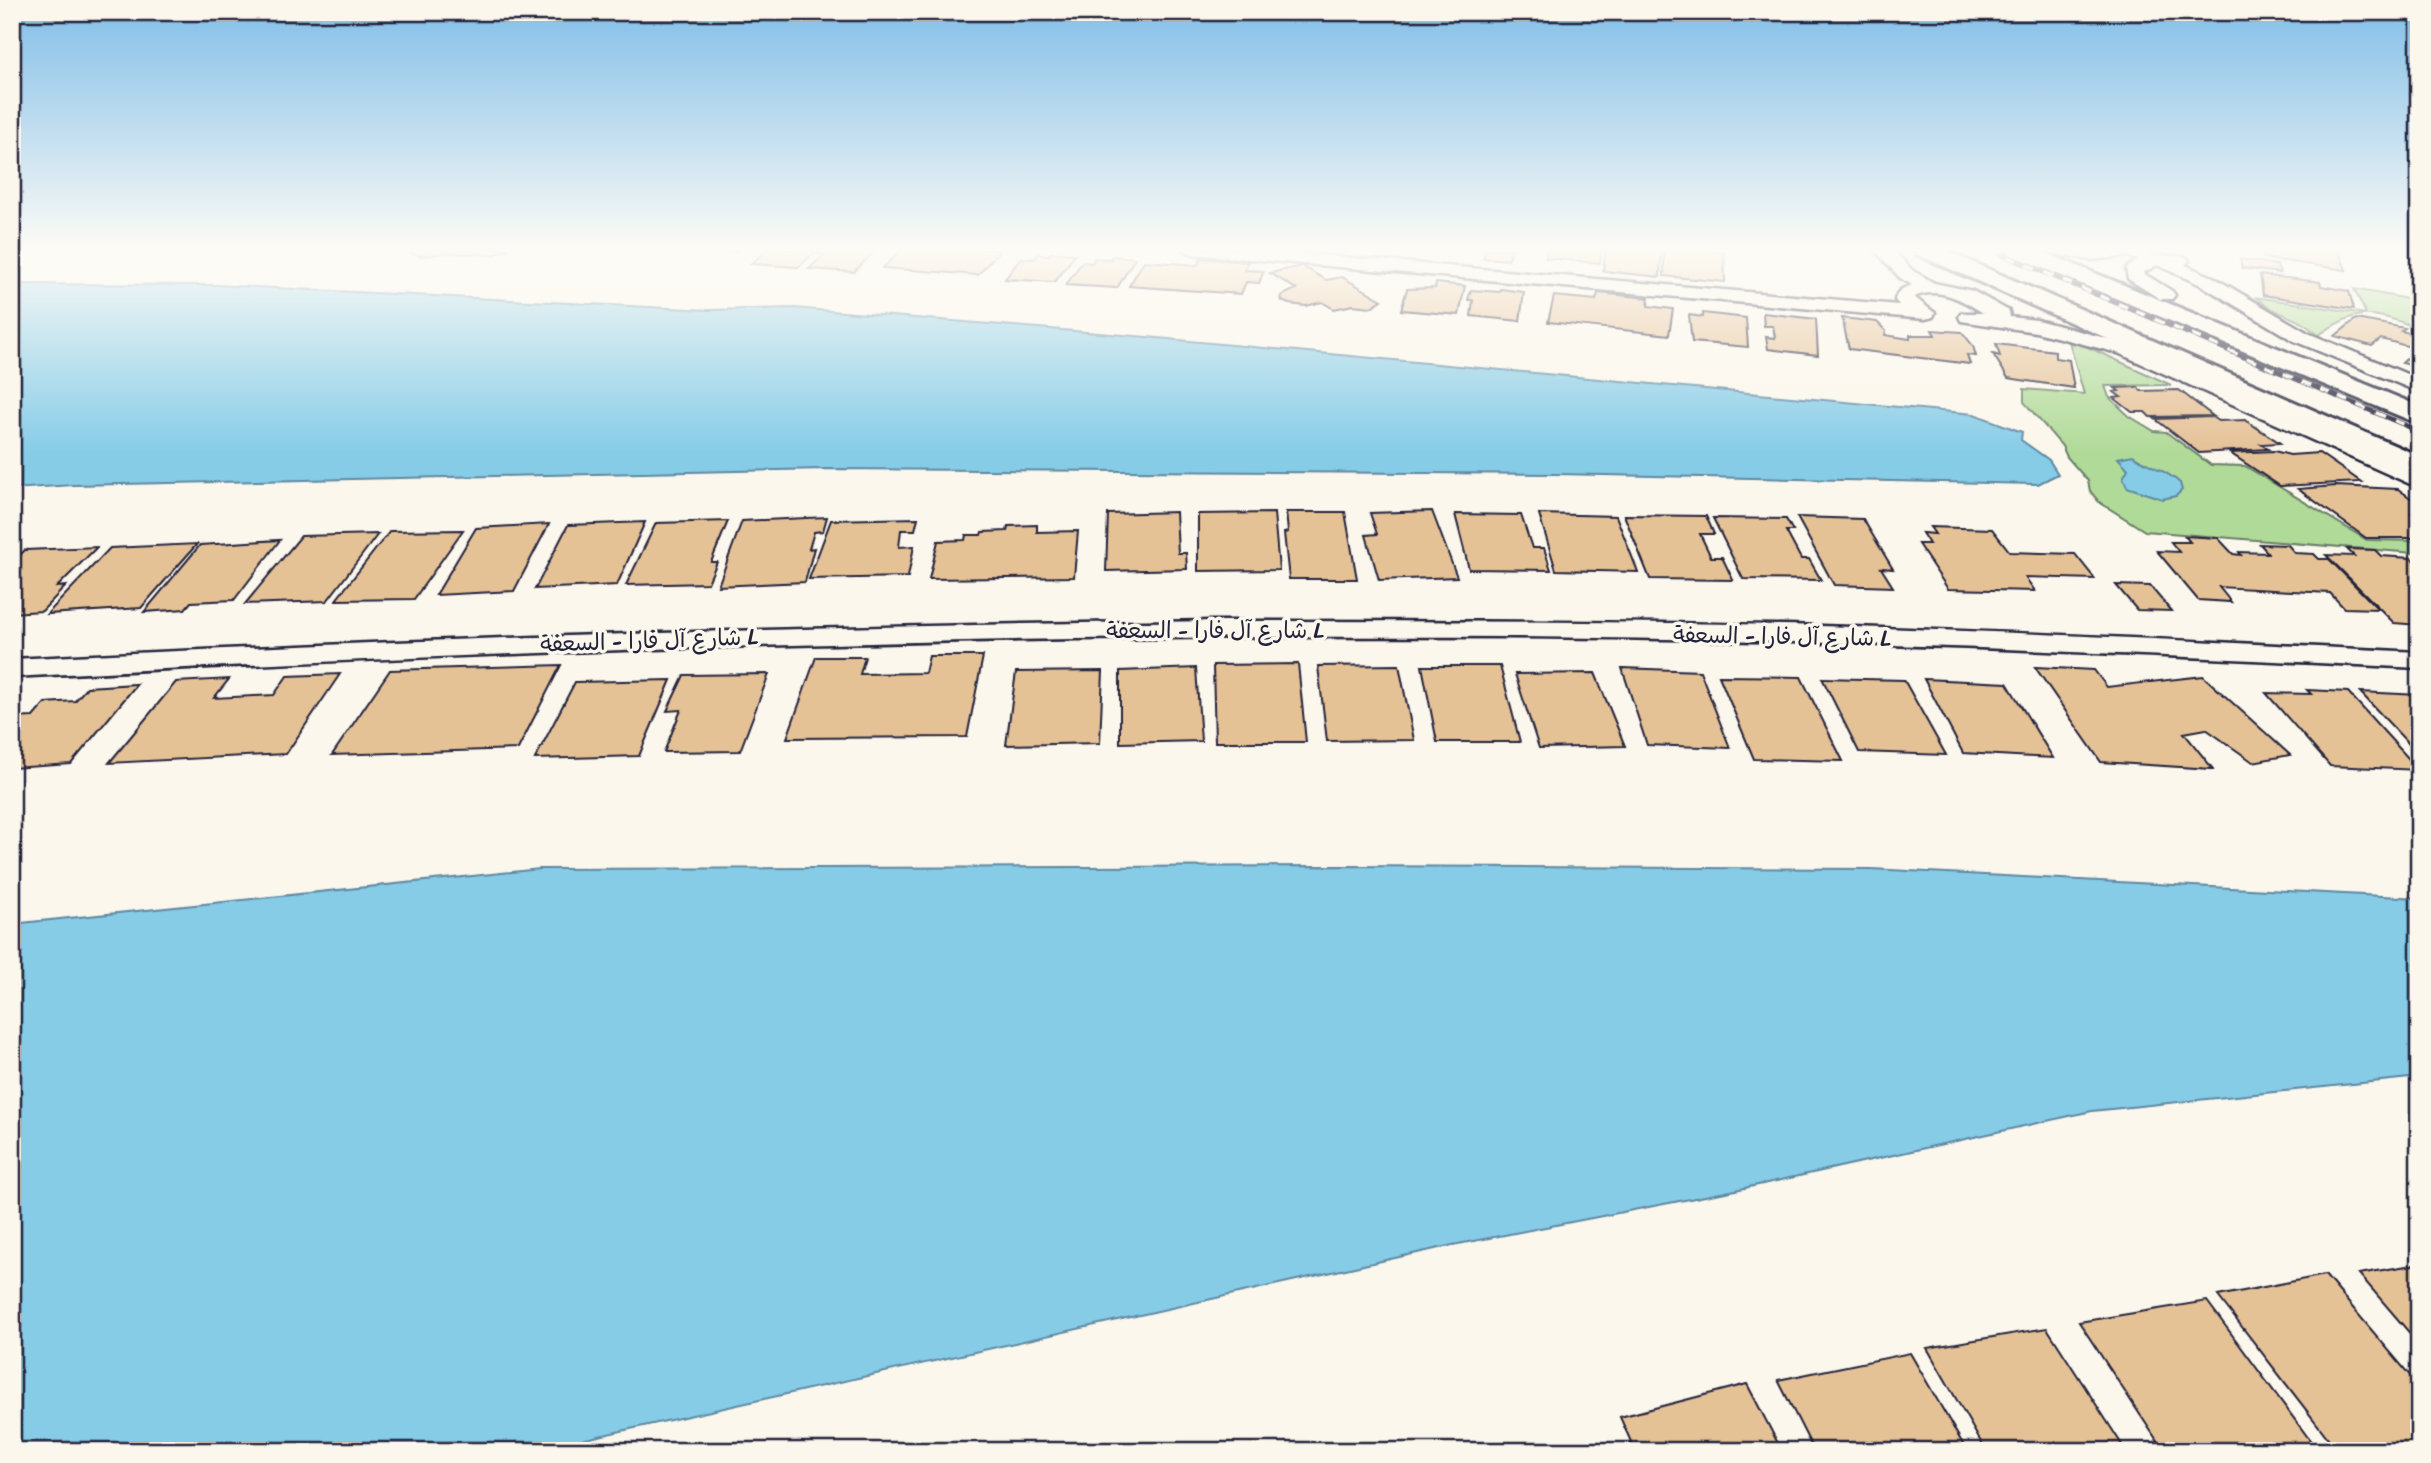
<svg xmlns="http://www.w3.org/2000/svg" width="2431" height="1463" viewBox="0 0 2431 1463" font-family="Sriracha,'Playpen Sans Arabic',sans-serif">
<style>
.green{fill:#b0da97;stroke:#697e69;stroke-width:2}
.water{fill:#86cce7;stroke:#5e88a2;stroke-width:2}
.building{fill:#e5c196;stroke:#22223b;stroke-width:2}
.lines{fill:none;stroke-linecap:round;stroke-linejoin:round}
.street-casing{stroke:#22223b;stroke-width:5}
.secondary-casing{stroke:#22223b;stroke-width:6}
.street{fill:#fbf7ec;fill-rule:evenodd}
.secondary{fill:#fbf7ec;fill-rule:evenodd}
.rail-casing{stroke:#22223b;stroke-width:5}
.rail{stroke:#fbf7ec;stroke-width:3.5;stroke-dasharray:10;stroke-linecap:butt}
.labels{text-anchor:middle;stroke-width:7;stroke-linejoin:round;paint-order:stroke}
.street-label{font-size:23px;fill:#22223b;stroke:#fbf7ec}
</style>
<rect width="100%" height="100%" fill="#fbf7ec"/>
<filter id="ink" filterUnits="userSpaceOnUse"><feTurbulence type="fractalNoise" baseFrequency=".0143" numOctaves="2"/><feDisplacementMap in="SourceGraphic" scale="14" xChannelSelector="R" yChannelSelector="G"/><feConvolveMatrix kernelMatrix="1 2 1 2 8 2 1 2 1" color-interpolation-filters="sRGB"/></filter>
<g filter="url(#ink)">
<path class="green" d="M2354,289L2419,301V328C2374,313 2360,305 2319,335L2301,322L2272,309L2255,297L2366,314Z
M2068,338L2171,385L2105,386L2109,397L2129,416L2154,431L2166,432L2211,465L2245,466L2367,540L2419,541V557L2414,553L2145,531L2099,502L2090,491L2088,481L2067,457L2062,446L2024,402V389L2084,394Z"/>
<path class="water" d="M12,284L216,285L709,310L794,308L1147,337L1974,414L2022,432L2021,440L2049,460L2058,474L2038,484L1555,474L826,469L74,485L12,489Z
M2133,455C2148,466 2166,470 2180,483L2182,490L2176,496L2162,499L2127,487L2123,478L2128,469L2118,458Z
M1341,866L1871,869L2419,898V1077L2092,1111L1731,1191L1453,1245L532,1451H12V924L540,869Z"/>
<path class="building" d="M412,249H509L493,255L447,253L420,256L410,253Z
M662,249H739L735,252Z
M768,249H818L799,267L751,264Z
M823,249H877L854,272L809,269L824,255L817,254Z
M902,249H1001L978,275L883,268Z
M1383,249H1422V252Z
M1486,249H1512L1508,260L1483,258Z
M1546,249H1602L1600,263L1546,258Z
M1606,249H1661L1660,277L1603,271Z
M1664,249H1715V252L1724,253L1725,282L1664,276Z
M2262,249H2316L2339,252L2346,270L2264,258Z
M1051,252L1075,254L1055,282L1005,279L1021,258L1034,259L1038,254L1049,255Z
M1112,256L1135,258L1117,288L1066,285L1082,262L1092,263L1095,258L1110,259Z
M1201,258L1248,262L1244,270L1264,271L1259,283L1246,282L1241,294L1129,286L1144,261L1198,265Z
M2240,259L2277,265L2280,273L2242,268Z
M1302,266L1326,280L1342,277L1382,300L1371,307L1353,305L1334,309L1322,302L1306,306L1289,304L1282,301L1281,296L1296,289L1270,273Z
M2260,275L2320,282L2321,286L2349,291L2354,309L2263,295Z
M1436,283L1465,286L1459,315L1401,310L1407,289L1435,288Z
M1501,289L1524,292L1520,321L1471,316L1473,300H1468L1471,290L1500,292Z
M1598,293L1649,298L1648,306L1673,309L1669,335L1548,322L1554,296L1596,300Z
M1703,313L1746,318L1748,347L1692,342L1689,315L1703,317Z
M1763,313L1816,319L1818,355L1768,349L1766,337L1775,338L1773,326H1764Z
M1842,318L1877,322L1886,331L1885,335L1910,339V335H1935L1932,330L1962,332L1973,346L1976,356L1967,355L1970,364L1849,349Z
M2356,319L2405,328L2401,331L2419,335V344L2414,348L2381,339L2372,346L2335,336Z
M1996,344L2055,351V358L2069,360L2074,388L2008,378L1993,354L2000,356Z
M2419,347V367L2402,363Z
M2138,387L2141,391L2179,390L2213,416L2150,417L2145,412H2132L2114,398L2121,397L2114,392L2119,391L2115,388Z
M2212,417L2218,421L2245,420L2280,443L2261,444L2268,449L2199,453L2155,419Z
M2274,451L2290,455L2319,453L2361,482L2280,486L2230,453Z
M2336,486L2398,489L2419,504V511L2412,513L2419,517V538H2366L2298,489Z
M1432,511L1457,577L1379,580L1366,535L1377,534L1370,513Z
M1176,512L1178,553H1186L1187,569L1106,571L1108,514Z
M1286,512H1345L1357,579H1289L1284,533L1288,532Z
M1274,513L1279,570L1198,571V514Z
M1455,514L1521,515L1532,548H1544L1551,570L1469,569Z
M1539,514L1616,516L1638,572L1556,570Z
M1624,515L1706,516L1714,534H1700L1711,557H1722L1733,580L1650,579Z
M827,517L823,531L814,532L809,549L814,548L805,582L718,586L742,521Z
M1797,517L1863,519L1893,569L1881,568L1893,587L1834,585Z
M918,518L915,530H901L899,547L914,546L908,577L809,579L831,520Z
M1713,518L1786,519L1793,531H1786L1801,559H1809L1821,580L1743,579Z
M728,521L711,562H717L708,583L626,585L656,523Z
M645,522L617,585L535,589L568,525Z
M549,524L514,591L436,595L476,528Z
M1037,525V532L1078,531L1074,577L929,579L938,541L965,540L966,535H981L982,532L1007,531L1008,526Z
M1930,527L1992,529L2010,552L2075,554L2095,579L2025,577L2035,591L1948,589L1918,544H1929L1922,533L1935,534Z
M463,530L414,599L336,600L390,531Z
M378,534L327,601L245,604L301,536Z
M2185,536L2218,538L2233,554L2241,555L2239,552L2268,553L2260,544L2288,545L2295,553L2314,554L2319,559H2329L2378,609L2344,608L2330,593L2219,587L2231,602L2198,600L2157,551L2179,552L2171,542H2190Z
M280,540L234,600L191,602L185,609L144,612L200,545Z
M197,544L141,608L47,614L110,548Z
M97,547L57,587L66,586L42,611L12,613V563L25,550Z
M2347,549L2375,550L2381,556L2411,558L2419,565V625L2394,623L2326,555L2354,556Z
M2116,585L2150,586L2171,611L2137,610Z
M929,656H983L967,737L787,738L816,657H865L860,674L925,673Z
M1298,664L1306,742H1215L1213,665Z
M561,665L518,749L332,755L390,670Z
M1399,665L1414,740L1327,741L1318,666Z
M1422,666H1500L1520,742H1437Z
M2035,667L2094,670L2107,687L2203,676L2290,755L2253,762L2206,729L2184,733L2213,769L2101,762Z
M1196,668L1201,741L1120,743V671Z
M1622,668L1700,671L1730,748L1647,745Z
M1103,671L1100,743L1006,745L1016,672Z
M1595,673L1625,746L1539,748L1515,674Z
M340,674L286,754L109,763L176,682L229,679L214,698L274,695L287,676Z
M769,674L740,751L664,752L681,710L667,711L684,675Z
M1719,676L1801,677L1843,761L1754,759Z
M1822,678L1904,680L1946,755L1859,752Z
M1924,679L2007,683L2053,758L1963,753Z
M671,680L639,756L535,759L575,682Z
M137,684L71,764L12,768V718L33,717L45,703L75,701L87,687Z
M2307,690L2348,692L2419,770L2330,766L2266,693L2311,694Z
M2360,692L2419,695V755Z
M2419,1264V1344L2359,1274Z
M2325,1275L2419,1386V1451H2338L2218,1296Z
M2207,1301L2318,1451H2164L2079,1322Z
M2047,1328L2126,1451H1986L1927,1348Z
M1910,1353L1967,1451H1814L1778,1380Z
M1747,1384L1782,1451H1635L1620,1417Z
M1584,1440L1589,1451H1555Z"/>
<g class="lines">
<g class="street-casing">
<path id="street" d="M1183,249H1248L1899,305L1895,300C1897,290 1903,288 1912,285L1900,278L1874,249H1892L1912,270L1934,283L1973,291L2009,311L2010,317L2037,320L2132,345L2419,472V488L2118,353L2036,332L1961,321L1959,317L1961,313H1983C1963,300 1938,286 1914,297L1935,313L1933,317L1925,319L1192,254Z
M2047,249H2137L2155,255L2186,257L2189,261L2185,265L2213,277L2308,333L2419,379V392L2294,341L2201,285L2157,265L2143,273L2172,291L2175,295L2172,299H2160L2128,279L2126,268L2138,260L2126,256L2092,260L2050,253Z
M1216,621C1417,621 1619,621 1820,626C2020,632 2219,642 2419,652V668C2117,653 1814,639 1512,637C1011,634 512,650 12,677V659C413,639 814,626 1216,621Z"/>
</g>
<g class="secondary-casing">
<path id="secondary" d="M1913,249H1942L2419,456V476L1916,254Z
M2006,249H2036L2419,406V424L2009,254Z"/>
</g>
<use href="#street" class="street"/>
<use href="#secondary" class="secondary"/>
<g class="rail-casing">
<path id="rail" d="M1989,249L2419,431"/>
</g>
<use href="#rail" class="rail"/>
</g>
</g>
<linearGradient id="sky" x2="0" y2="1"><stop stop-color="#81bee8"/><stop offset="0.55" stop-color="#fdfbf6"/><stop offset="1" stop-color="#fdfbf6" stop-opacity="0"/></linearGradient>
<rect width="2431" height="454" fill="url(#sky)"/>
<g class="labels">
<g class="street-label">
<text x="1215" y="638">شارع آل فارا - السعفة L</text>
<text transform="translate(1782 636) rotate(1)" y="8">شارع آل فارا - السعفة L</text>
<text transform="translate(649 640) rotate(-2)" y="8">شارع آل فارا - السعفة L</text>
</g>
</g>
<rect width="2431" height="1463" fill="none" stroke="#fbf7ec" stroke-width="42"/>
<rect x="21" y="21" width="2389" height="1421" fill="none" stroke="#22223b" stroke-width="2.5" filter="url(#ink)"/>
</svg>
